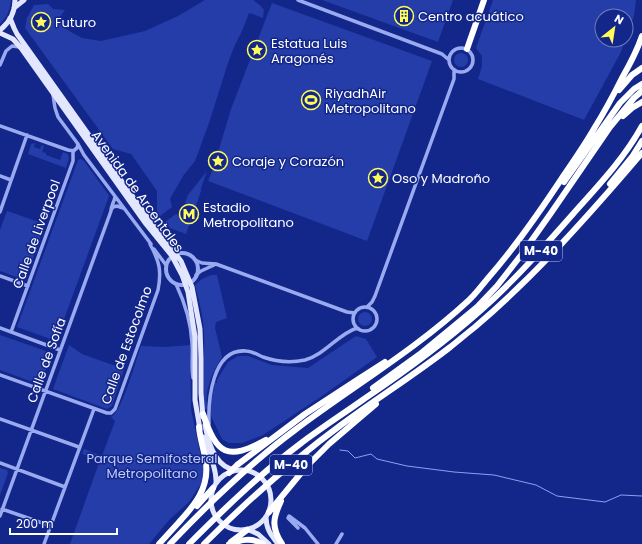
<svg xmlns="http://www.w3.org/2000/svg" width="642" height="544" viewBox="0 0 642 544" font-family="Poppins,sans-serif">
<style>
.green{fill:#253da9}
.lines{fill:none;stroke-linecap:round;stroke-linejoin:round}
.stream{stroke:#8ba0f3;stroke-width:1}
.minor{stroke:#9aaaf0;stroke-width:3.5}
.tertiary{stroke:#9aaaf0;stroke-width:4}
.primary{stroke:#e3e6ff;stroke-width:5}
.motorway{stroke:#fff;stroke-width:6}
.labels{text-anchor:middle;stroke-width:3;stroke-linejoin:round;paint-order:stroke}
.shield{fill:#13278a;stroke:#b8bedc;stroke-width:1}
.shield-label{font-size:12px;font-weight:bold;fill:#fff}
.poi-label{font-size:13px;fill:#fff;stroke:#13278a;text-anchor:start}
.street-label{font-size:13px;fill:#fff;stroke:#13278a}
.park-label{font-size:13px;fill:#c0cbfc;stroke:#13278a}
</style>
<rect width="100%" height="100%" fill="#13278a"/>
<path class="green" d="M0,0H11C10,10 7,17 0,24Z
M205,0H253L260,5L263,9H264L263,18L253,14L249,13L242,31L234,47L228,63L209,123L195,161L183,176L170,199L172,207L160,216L157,211V191L131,154L113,149L25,28L27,18L34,5L48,4L53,9L65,10L60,17L64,27L71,32L82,38L101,41L145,31L178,16Z
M322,0H453L438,42Z
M493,0H636L634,16L626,38V16H602V40H625L621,52L584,120L478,79L482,66V56L476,48Z
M272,3L432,61L367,241L208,181L214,166L231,109Z
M454 60a7 7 0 1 1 14 0a7 7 0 1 1-14 0Z
M35,143L34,147L40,149L42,145L44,146L42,152L46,153V155L60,160L63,152L68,154L69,158L66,168L28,154L31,144Z
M81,159L84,161L108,194L109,196L56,341L17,327L78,160Z
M207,171L201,188V191L186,234L170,228L165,222L176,214L185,218L190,205L185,203L188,195Z
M7,211L45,224L26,277L22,279L0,271V230Z
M211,275H217L227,318L216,322L215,328L222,357C215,368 209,380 207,393C206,398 207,404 207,409H205C202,383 205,357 204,331C203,315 199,300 195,285L202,279Z
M358 319a7 7 0 1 1 14 0a7 7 0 1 1-14 0Z
M0,335L49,352L51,356L41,382L38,384L0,370Z
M356,336L366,339L377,357L322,396L263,435L242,443H229L222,439L211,416L210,406L215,383H217V380L228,362L238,356H248L272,365L308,368Z
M69,345L82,354L124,369L112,406L107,409L53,389Z
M190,345L191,409L204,471L202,482L189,502L170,519L149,544H70L100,460L82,454L84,449L102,456L115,421L111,417C122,412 136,360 141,346L165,347Z
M0,468L7,470L8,473L0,495Z"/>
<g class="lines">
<path class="stream" d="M340,450L348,451L355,458L371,454L377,459L407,466L454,472L494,475L536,485L557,496L605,502L621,495L642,496"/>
<path class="minor" d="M298,0L442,54L449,60
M449 60a12 12 0 1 1 24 0a12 12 0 1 1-24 0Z
M0,65L6,51L12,46L20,47
M53,95L55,108L58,117L78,144L84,155L151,244
M0,126L68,150L74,151
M0,176L11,180
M111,210L113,207L117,206L123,208
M0,212L27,135
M166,239L171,243L179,253
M154,249L166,265
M195,260L202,263L216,264L347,312L355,313
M196,275L201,271L214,265
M0,276L28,286
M176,284C185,303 191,322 192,343C193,355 191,366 193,378
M353 319a12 12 0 1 1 24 0a12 12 0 1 1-24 0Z
M367,307L372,302L375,296L454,79V70
M0,328L60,350
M11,332L73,161V151L77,148L78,144
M0,375L107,413H111L115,409L158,290C162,270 159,261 150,244
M0,419L79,447
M209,424C208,401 212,348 246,351C252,351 258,355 263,357C277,362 291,363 305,360C326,354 338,334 357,328
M0,463L65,487
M2,509L51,526
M0,516L111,211C111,205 115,201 115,196
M298,528L288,518L289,516L305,528L318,544
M44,544L94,409
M336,544L342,534"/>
<path class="tertiary" d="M166 269a16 16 0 1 1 32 0a16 16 0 1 1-32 0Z"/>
<path class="primary" d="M14,8L24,0
M10,18L14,28L17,34L150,221L181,261L192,287L200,329L201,358V393L203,417
M0,30C10,22 15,12 15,0
M0,33L13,39L21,48L146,224L172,256L182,275L188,292L195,337V400L200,429
M205,425C208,442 215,467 235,470
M203,437C208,451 217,469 216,483
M211 500a30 30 0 1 1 60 0a30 30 0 1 1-60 0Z
M266,517C266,529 271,535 278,544
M249,530L258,534L269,544"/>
<path class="motorway" d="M467,49L484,0
M619,90L632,75L642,68
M623,116L632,108L642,102
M564,182L620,103L634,89L642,84
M610,184L632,157L642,141
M373,388L420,354L477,307L497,286L522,254L551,213L610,127L634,98L642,91
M203,414C217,455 227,461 266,440
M229,473L237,465L305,414L357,380L385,362
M281,501C273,518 271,527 282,544
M197,506L213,488
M269,512L306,467L329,444L376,404
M179,522C194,506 209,488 206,464C205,452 200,440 199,427
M231,542L247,530
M159,544L181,520
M170,544C209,503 249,464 295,430C352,387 415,350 468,301C476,294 482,285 489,277C517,245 541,210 564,175C575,159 586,143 595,127C605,111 614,94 622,78C630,64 637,51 642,36
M189,544C224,509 260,474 300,444C321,428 343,414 364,399C404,372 444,343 480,311C514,281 543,248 573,214C598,186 624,159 642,126
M204,544C247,501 292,461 341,425C376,399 414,375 449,348C458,341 466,334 475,327C536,275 590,214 642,153
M229,544C241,540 251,537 263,544"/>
</g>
<defs>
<g id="building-ring" transform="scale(1)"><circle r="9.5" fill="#13278a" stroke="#fffc59" stroke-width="1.5"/><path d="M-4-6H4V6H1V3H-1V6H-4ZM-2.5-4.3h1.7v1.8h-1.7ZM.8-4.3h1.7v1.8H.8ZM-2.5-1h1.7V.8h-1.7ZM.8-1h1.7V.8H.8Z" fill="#fffc59"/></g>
<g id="sight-ring" transform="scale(1)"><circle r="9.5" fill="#13278a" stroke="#fffc59" stroke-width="1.5"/><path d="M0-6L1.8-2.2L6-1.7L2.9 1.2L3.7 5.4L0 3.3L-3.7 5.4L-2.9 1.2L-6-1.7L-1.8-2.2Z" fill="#fffc59"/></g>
<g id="stadium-ring" transform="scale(1)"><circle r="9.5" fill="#13278a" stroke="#fffc59" stroke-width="1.5"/><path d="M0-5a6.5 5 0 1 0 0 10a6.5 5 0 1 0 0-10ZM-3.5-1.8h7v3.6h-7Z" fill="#fffc59"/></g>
<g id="metro-ring" transform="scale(1)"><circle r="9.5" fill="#13278a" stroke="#fffc59" stroke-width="1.5"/><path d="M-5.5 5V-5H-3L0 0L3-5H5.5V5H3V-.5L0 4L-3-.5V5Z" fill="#fffc59"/></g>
</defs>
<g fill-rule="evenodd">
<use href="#building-ring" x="404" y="16"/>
<use href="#sight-ring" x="41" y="22"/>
<use href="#sight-ring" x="257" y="50"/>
<use href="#stadium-ring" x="311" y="100"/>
<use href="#sight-ring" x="218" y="161"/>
<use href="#sight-ring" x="378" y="178"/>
<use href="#metro-ring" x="189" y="214"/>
</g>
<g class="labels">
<g class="shield">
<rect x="520" y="241" width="42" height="20" rx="3"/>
<rect x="270" y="455" width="42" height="20" rx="3"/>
</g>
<g class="shield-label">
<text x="541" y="255">M-40</text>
<text x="291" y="469">M-40</text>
</g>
<g class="poi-label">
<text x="418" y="21">Centro acuático</text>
<text x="55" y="27">Futuro</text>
<text x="271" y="48">Estatua Luis<tspan x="271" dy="15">Aragonés</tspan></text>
<text x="325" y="98">RiyadhAir<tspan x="325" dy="15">Metropolitano</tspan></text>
<text x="232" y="166">Coraje y Corazón</text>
<text x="392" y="183">Oso y Madroño</text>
<text x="203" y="212">Estadio<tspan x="203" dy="15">Metropolitano</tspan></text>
</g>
<g class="street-label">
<text transform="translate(138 191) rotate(54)" y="5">Avenida de Arcentales</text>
<text transform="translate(36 234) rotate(-70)" y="5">Calle de Liverpool</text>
<text transform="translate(126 345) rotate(-70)" y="5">Calle de Estocolmo</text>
<text transform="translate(46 360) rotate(-70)" y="5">Calle de Sofía</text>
</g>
<g class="park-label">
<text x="152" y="463">Parque Semifosteral<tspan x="152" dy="15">Metropolitano</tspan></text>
</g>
</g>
<g transform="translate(614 28) rotate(30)"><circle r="19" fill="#13278a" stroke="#717db9"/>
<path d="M0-3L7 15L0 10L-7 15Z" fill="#fffc59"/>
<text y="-6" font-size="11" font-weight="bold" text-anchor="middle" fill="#ffffff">N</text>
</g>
<path d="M10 528v6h107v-6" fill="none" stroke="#ffffff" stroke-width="2"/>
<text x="16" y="528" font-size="12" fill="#ffffff" stroke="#13278a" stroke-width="3" paint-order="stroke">200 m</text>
</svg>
